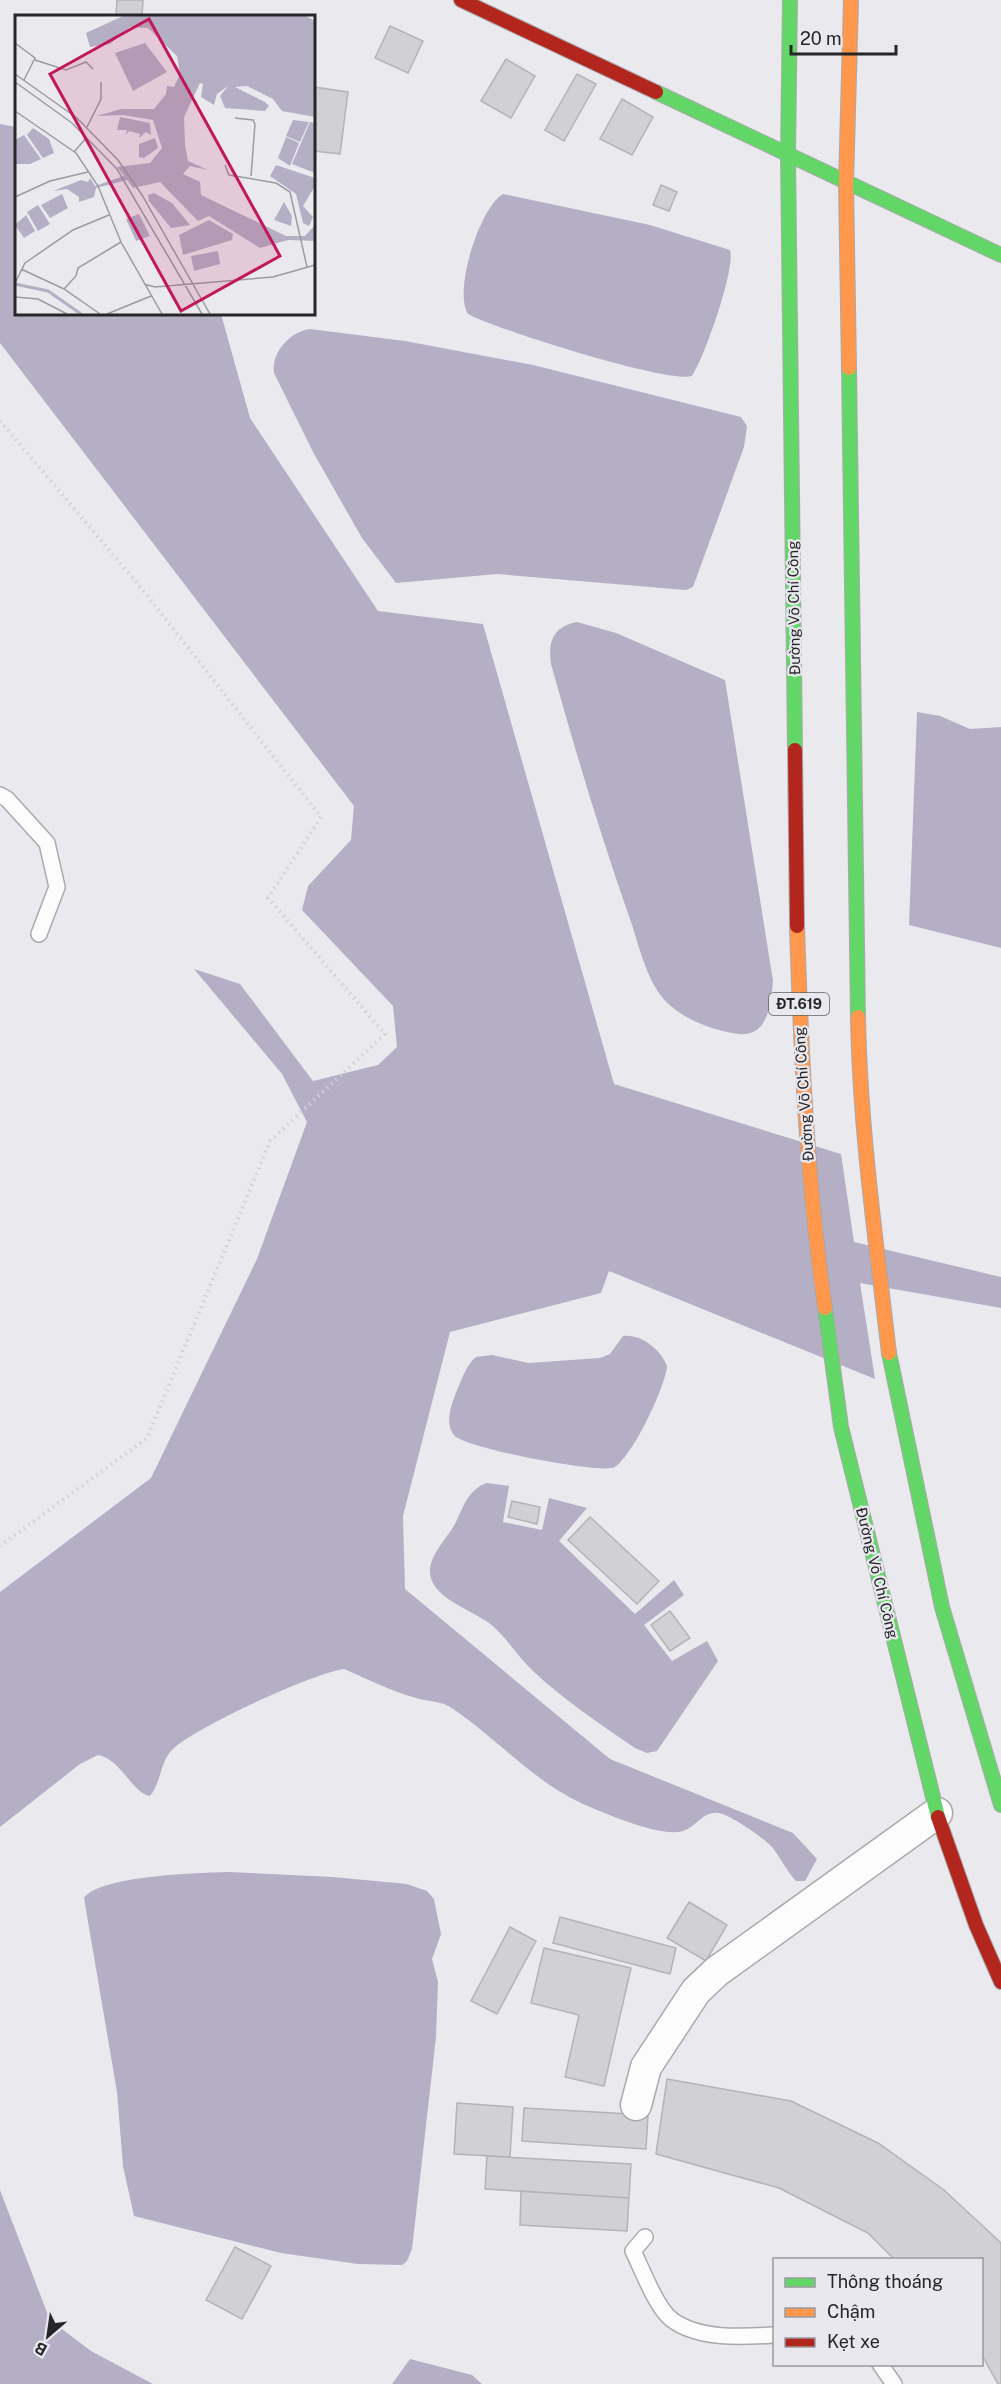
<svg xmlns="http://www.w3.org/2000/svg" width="1001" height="2384" viewBox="0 0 1001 2384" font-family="'Public Sans',sans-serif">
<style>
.water{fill:#b4afc5}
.building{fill:#d1d0d4;stroke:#b4b3b6;stroke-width:1.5}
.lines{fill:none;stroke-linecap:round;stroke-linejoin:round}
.lane-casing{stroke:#aaa9ad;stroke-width:18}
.street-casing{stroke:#aaa9ad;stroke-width:33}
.fast-casing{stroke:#aaa9ad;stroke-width:16}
.slow-casing{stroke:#aaa9ad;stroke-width:16}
.jam-casing{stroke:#aaa9ad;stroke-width:16}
.path{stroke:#d1d1d2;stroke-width:4;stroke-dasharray:1.5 4.5;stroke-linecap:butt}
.lane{stroke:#fcfcfc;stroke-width:15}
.street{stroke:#fcfcfc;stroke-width:30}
.fast{stroke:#63d668;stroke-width:14}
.slow{stroke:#ff974d;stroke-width:14}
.jam{stroke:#b3261e;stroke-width:14}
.labels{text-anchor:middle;stroke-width:4.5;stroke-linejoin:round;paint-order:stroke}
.shield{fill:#e9e8ef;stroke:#606064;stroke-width:1.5}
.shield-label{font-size:14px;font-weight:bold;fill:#262628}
.street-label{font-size:15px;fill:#262628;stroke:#e9e8ef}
.inset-river{fill:none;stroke:#b4afc5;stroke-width:3}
.inset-road{fill:none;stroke:#9c9b9f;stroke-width:1.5}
.view{fill:#c2185b;fill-opacity:0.15;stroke:#c2185b;stroke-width:3}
.inset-edge{fill:none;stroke:#262628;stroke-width:3}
</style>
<rect width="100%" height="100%" fill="#eae9ee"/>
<path class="water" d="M0,124L16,127V314H221L250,418L378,611L483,624L614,1084L841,1154L854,1242L1001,1277V1308L860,1283L875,1379L609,1271L601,1293L450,1332L403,1516L405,1589L610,1759L793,1833L817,1859L805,1881H796C787,1871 782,1861 775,1851C769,1841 731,1815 719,1813C702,1811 697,1827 683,1831C661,1838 604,1813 583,1804C532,1781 496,1737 450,1707C438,1700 428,1702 416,1698C391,1691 367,1679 344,1669C313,1673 194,1728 172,1750C160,1762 161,1783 150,1796C132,1793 121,1759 98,1755L80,1764L0,1827V1592L151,1478L257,1259L307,1122L282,1074L194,969L240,984L313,1081L378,1065L397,1047L393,1006L302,910L308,886L351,840L354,806L0,343Z
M503,194L650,225L730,250C736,268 704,359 692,376C669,384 495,329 468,314C453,291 480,207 503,194Z
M310,329L405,341L533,365L741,417L747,426L744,447L693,587L686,590L497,574L396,583L362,538L313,452L274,373C271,352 291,331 310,329Z
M577,622L616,633L725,680L773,981C771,1004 768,1037 739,1034C713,1031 679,1018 662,997C646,977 639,946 631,922C601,837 575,750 551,664C548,641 553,627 577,622Z
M917,712L940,716L970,729L1001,727V948L909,925Z
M623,1336C642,1334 661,1350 667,1366C665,1388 633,1455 615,1467C603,1475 466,1448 455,1436C444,1425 451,1405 456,1393C461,1381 466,1365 476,1357L492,1355L529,1363L600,1358L610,1354Z
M487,1483L509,1486L503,1522L542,1530L549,1498L587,1508L559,1541L635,1614L674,1580L684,1595L644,1625L672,1661L707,1641L718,1661L657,1751L647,1753L635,1748C600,1724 564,1700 533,1671C518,1657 508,1640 494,1627C476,1611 442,1603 432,1581C423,1561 446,1540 455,1524C463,1508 468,1489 487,1483Z
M229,1872L333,1877L407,1884L427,1891L434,1899L441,1934L432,1959L438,1982L436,2037L412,2249L407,2261L402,2265L358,2264L281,2253L134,2216L123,2166L117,2092L84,1898C100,1875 201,1873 229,1872Z
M0,2190L50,2320L91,2351L153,2384H0Z
M410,2359L472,2375L482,2384H392Z"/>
<path class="building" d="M117,0H143L142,16H116Z
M390,26L423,41L408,73L375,58Z
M506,59L535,76L511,118L481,101Z
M577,74L596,84L564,141L545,130Z
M314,87L348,92L340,154L314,151Z
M622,99L653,117L632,155L600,139Z
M661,185L677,192L669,211L653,205Z
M512,1501L540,1507L537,1524L508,1517Z
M590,1517L659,1581L637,1604L568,1540Z
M670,1611L690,1638L670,1651L651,1625Z
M689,1902L727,1925L706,1961L667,1938Z
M560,1917L676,1948L670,1974L553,1943Z
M510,1927L536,1941L497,2014L471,2001Z
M544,1948L631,1968L604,2086L565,2077L579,2015L531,2003Z
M667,2079L791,2101L878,2143L944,2190L1001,2243V2384H998L982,2355V2260H895L868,2233L779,2188L656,2154Z
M457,2103L513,2107L510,2157L454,2154Z
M524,2108L648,2115L646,2149L522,2141Z
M487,2156L631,2164L629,2198L485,2189Z
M521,2191L629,2198L627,2231L520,2225Z
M235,2247L271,2266L242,2319L206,2300Z"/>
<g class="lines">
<g class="lane-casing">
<path id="lane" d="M0,795L7,799L47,843L57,887L39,934
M645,2237L633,2251C642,2269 656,2307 671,2319C698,2340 743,2337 774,2335
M880,2364L894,2384"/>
</g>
<g class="street-casing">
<path id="street" d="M636,2105L646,2067L696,1991L716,1972L937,1813"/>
</g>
<g class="fast-casing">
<path id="fast" d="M790,0L788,156L795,750
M656,92L1001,255
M849,368L858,1017
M825,1308L841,1427L938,1817
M889,1353L942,1607L1001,1805"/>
</g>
<g class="slow-casing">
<path id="slow" d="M849,368L846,184L851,0
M797,926C801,1054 807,1181 825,1308
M858,1017C860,1130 876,1241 889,1353"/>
</g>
<g class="jam-casing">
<path id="jam" d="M461,0L656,92
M795,750L797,926
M938,1817L976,1925L1001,1982"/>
</g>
<path class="path" d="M0,421L142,589L321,817L268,898L385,1034L270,1141L147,1438L0,1546"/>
<use href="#lane" class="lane"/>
<use href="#street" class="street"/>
<use href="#fast" class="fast"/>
<use href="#slow" class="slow"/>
<use href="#jam" class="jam"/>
</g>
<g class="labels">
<rect class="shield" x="769" y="993" width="60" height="22" rx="4.5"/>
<g class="shield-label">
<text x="799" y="1009">ĐT.619</text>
</g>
<g class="street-label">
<text transform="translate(794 608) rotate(-91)" y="5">Đường Võ Chí Công</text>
<text transform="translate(804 1094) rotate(-94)" y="5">Đường Võ Chí Công</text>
<text transform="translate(877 1573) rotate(76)" y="5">Đường Võ Chí Công</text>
</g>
</g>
<g transform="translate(15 15)">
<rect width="300" height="300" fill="#eae9ee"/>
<path d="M108,1H291L300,6V102L267,96L258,84L232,71L220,72L250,87L254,91L250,96L210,93L205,81L213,71L202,79L199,90L186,82L188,69L185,68L169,102L170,130L173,146L193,155L175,151L168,159L185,167L186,180L271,221H290L300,210V226L273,225L245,233L194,201L183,206L145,167L118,173L112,165L81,173L79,182L64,187V182L52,174L38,176L66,165L73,167L75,163L80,171L109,161L102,152L135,148L147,133L138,105L108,100L82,101L106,94H139L151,79L152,71L159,72L165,59L162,41L133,13L115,12L95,29L75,32L71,18ZM130,28L152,57L118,76L100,38ZM105,102L135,108L136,120L131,117L124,123L125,119L114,116L110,120L112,115H102ZM278,105L294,107L285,127L271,121ZM295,107L300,108V158L277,149ZM18,113L34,124L39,138L28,143L12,120ZM9,120L26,144L15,149H0V125ZM271,122L284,128L275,151L263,143ZM140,123L143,133L129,143L124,142V129ZM261,150L300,163V171L288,191L298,202L294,211L288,208L281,179L255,161ZM139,178L157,188L175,210L156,213L134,186L133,180ZM47,179L53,193L35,203L26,190ZM269,187L277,201L276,211L259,205ZM23,190L35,209L23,216L12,197ZM124,199L135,221L121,226L111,204ZM11,200L20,216L9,223L0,210ZM194,205L218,219L217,225L168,240L164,220ZM203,236L205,249L179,256L176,241Z" fill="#b4afc5"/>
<path class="inset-river" d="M0,269L33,276L66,299"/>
<path class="inset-road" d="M0,28L20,43L9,65M20,45L51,55L71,47L78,54M0,59L62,103L103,145L127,180L195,299M0,67L57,108L102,154L187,299M0,96L61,138L83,171L106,227L147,299M220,103L238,105L240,109L236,161M72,112L86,84V67M59,137L72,122M210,150L214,160L261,168L275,177L292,252M0,182L35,166L73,157M6,254L49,274L85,299M0,268L10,248L58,215L94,200M129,269L140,272L258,262L300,250M49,274L61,261L63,253L106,227M0,282L23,284L52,299M92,299L136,281"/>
<path class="view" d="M134,4L265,241L166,296L35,59Z"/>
<rect width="300" height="300" class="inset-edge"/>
</g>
<rect x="773" y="2258" width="210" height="108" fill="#e9e8ef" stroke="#9b9a9f" stroke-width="1.5"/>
<rect x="785" y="2278" width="30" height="9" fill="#63d668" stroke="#9b9a9f" stroke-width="1.5"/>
<text x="827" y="2288" font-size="18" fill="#262628">Thông thoáng</text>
<rect x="785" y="2308" width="30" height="9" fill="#ff974d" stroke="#9b9a9f" stroke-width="1.5"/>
<text x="827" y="2318" font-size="18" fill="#262628">Chậm</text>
<rect x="785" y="2338" width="30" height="9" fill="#b3261e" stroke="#9b9a9f" stroke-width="1.5"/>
<text x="827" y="2348" font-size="18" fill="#262628">Kẹt xe</text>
<g transform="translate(48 2336) rotate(209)" stroke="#e9e8ef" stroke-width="4.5" paint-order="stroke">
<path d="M0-4.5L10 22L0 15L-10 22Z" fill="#262628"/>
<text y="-9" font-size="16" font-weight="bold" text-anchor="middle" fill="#262628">B</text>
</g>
<path d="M791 45v9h105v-9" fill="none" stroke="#262628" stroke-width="3"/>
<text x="800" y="45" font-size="18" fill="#262628" stroke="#e9e8ef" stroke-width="4.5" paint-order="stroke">20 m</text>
</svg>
